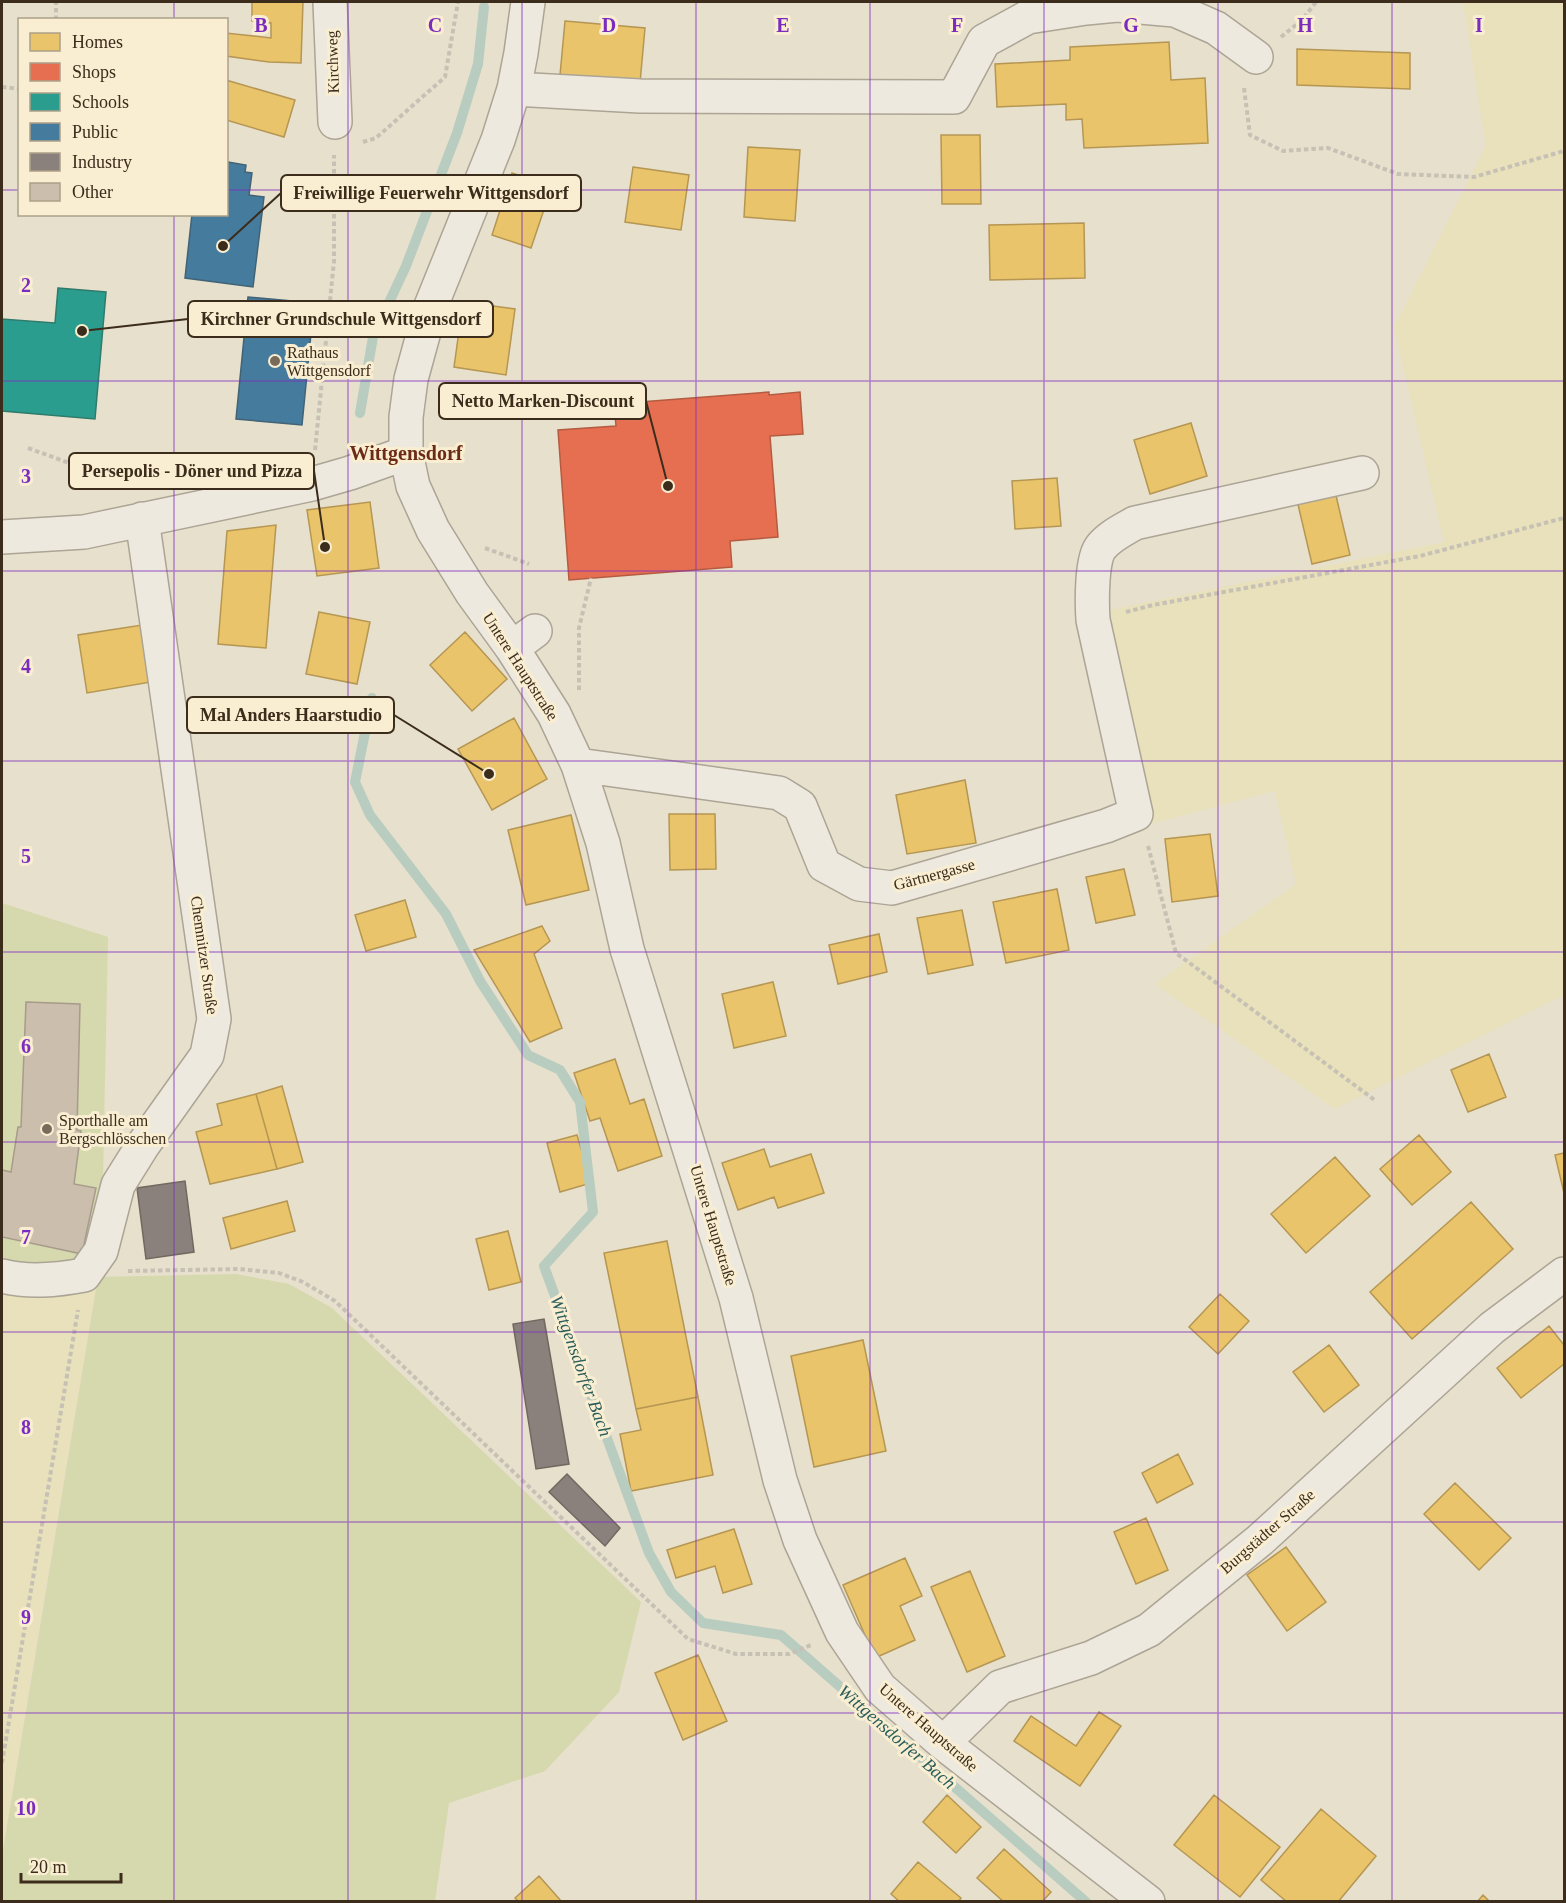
<svg xmlns="http://www.w3.org/2000/svg" width="1566" height="1903" viewBox="0 0 1566 1903" font-family="Georgia,serif">
<style>
.farmland{fill:#e8e1bb}
.green{fill:#d6d8ad}
.homes{fill:#e9c46a;stroke:#b59653;stroke-width:1.5}
.shops{fill:#e76f51;stroke:#b45b41;stroke-width:1.5}
.schools{fill:#2a9d8f;stroke:#2f7b6c;stroke-width:1.5}
.public{fill:#457b9d;stroke:#426376;stroke-width:1.5}
.industry{fill:#8a817c;stroke:#73685f;stroke-width:1.5}
.lines{fill:none;stroke-linecap:round;stroke-linejoin:round}
.stream{stroke:#b8ccc0;stroke-width:10}
.building{fill:#cbbead;stroke:#a79b8b;stroke-width:1.5}
.minor-casing{stroke:#aca495;stroke-width:36}
.path{stroke:#c7c1b5;stroke-width:4;stroke-dasharray:4.5 3;stroke-linecap:butt}
.minor{stroke:#eee9df;stroke-width:33}
.grid{fill:none;stroke:#7b2cbf;stroke-width:1.5;stroke-opacity:0.55}
.poi-dot{fill:#786b5a;stroke:#f9eed1;stroke-width:2}
.labels{text-anchor:middle;stroke-width:6;stroke-linejoin:round;paint-order:stroke}
.street-label{font-size:16px;fill:#3c2c1c;stroke:#f9eed1}
.poi-label{font-size:16px;fill:#3c2c1c;stroke:#f9eed1;text-anchor:start}
.water-label{font-size:18px;font-style:italic;fill:#2a5d5b;stroke:#f9eed1}
.quarter-label{font-size:20px;font-weight:bold;fill:#6d2b17;stroke:#f9eed1}
.grid-label{font-size:20px;text-anchor:middle;font-weight:bold;fill:#7b2cbf;stroke:#f9eed1;stroke-width:6;stroke-linejoin:round;paint-order:stroke}
.leader{fill:none;stroke:#3c2c1c;stroke-width:2}
.callout-dot{fill:#3c2c1c;stroke:#f9eed1;stroke-width:2}
.callout{fill:#f9eed1;stroke:#3c2c1c;stroke-width:2}
.callout-label{font-size:18px;text-anchor:middle;font-weight:bold;fill:#3c2c1c}
</style>
<rect width="100%" height="100%" fill="#e7e0cc"/>
<path class="farmland" d="M1463,2H1564V995L1335,1109L1155,984L1296,884L1275,791L1128,830L1086,615L1444,542L1394,327L1486,146Z
M98,1277L30,1682L2,1856V1289L36,1295L76,1293Z"/>
<path class="green" d="M2,903L108,937L102,1223L73,1267L2,1263Z
M236,1274L289,1284L332,1308L641,1602L619,1692L545,1771L449,1803L435,1901L2,1902V1856L98,1277Z"/>
<path class="homes" d="M252,2H303L301,63L269,62L226,56V33L271,38V23L252,21Z
M565,21L645,28L640,83L560,75Z
M1169,42L1171,80L1205,78L1208,143L1084,148L1082,119L1066,120V104L997,107L995,64L1070,60V47Z
M1297,49L1410,53V89L1297,85Z
M226,80L295,100L284,137L226,120Z
M941,135H980L981,204H942Z
M748,147L800,150L795,221L744,217Z
M633,167L689,175L681,230L625,222Z
M512,173L552,186L531,248L492,235Z
M1084,223L1085,278L990,280L989,225Z
M463,302L515,309L506,375L454,367Z
M1191,423L1207,476L1150,494L1134,440Z
M1057,478L1061,526L1015,529L1012,481Z
M1334,487L1350,555L1312,564L1296,496Z
M370,502L379,568L317,576L307,510Z
M276,525L266,648L218,644L227,531Z
M319,612L370,622L357,684L306,674Z
M142,625L151,682L87,693L78,635Z
M465,632L507,679L472,711L430,665Z
M514,718L547,779L492,810L458,749Z
M965,780L976,843L907,854L896,795Z
M669,814H715L716,869L670,870Z
M571,815L589,890L526,905L508,830Z
M1210,834L1218,896L1172,902L1165,839Z
M1124,869L1135,915L1096,923L1086,877Z
M1057,889L1069,950L1006,963L993,902Z
M405,900L416,937L366,951L355,915Z
M962,910L973,965L928,974L917,918Z
M542,926L550,941L534,954L562,1028L530,1042L474,950Z
M879,934L887,972L838,984L829,945Z
M773,982L786,1036L734,1048L722,994Z
M1489,1054L1506,1097L1468,1112L1451,1070Z
M615,1059L630,1104L644,1099L662,1156L618,1171L600,1118L590,1121L574,1073Z
M282,1086L303,1162L277,1169L256,1094Z
M256,1094L277,1169L210,1184L196,1132L222,1125L217,1104Z
M577,1135L591,1183L560,1192L547,1143Z
M1419,1135L1451,1172L1412,1205L1380,1169Z
M764,1149L770,1167L811,1154L824,1193L778,1208L774,1197L738,1210L722,1163Z
M1564,1153V1193L1555,1155Z
M1335,1157L1370,1196L1306,1253L1271,1214Z
M287,1201L295,1231L231,1249L223,1218Z
M1471,1202L1513,1249L1412,1339L1370,1292Z
M508,1231L521,1282L489,1290L476,1239Z
M667,1241L698,1397L636,1409L604,1253Z
M1220,1294L1249,1321L1218,1354L1189,1327Z
M1549,1326L1564,1345V1364L1521,1398L1497,1368Z
M863,1340L886,1451L814,1467L791,1356Z
M1329,1345L1359,1385L1324,1412L1293,1372Z
M698,1397L713,1475L631,1491L620,1434L641,1430L636,1409Z
M1178,1454L1193,1484L1157,1503L1142,1473Z
M1455,1483L1511,1538L1479,1570L1424,1514Z
M1146,1518L1168,1570L1136,1584L1114,1532Z
M734,1529L752,1584L723,1593L715,1566L676,1578L667,1550Z
M1286,1547L1326,1602L1287,1631L1247,1575Z
M905,1558L922,1596L900,1606L915,1640L875,1658L843,1585Z
M970,1571L1005,1656L967,1672L931,1587Z
M698,1655L727,1721L683,1740L655,1673Z
M1099,1712L1121,1726L1080,1786L1014,1741L1031,1716L1076,1746Z
M947,1795L981,1827L956,1853L923,1822Z
M1214,1795L1280,1847L1240,1897L1174,1845Z
M1321,1809L1376,1856L1338,1902H1287L1261,1880Z
M1004,1849L1051,1892L1042,1902H1004L977,1878Z
M918,1862L961,1898L958,1902H900L891,1894Z
M539,1876L562,1902H519L515,1898Z
M1483,1895L1490,1902H1477Z"/>
<path class="shops" d="M769,392V395L800,392L803,434L770,436L778,537L730,541L732,567L569,580L558,430L616,426L614,404Z"/>
<path class="schools" d="M58,288L106,292L95,419L2,411V319L55,323Z"/>
<path class="public" d="M228,162L246,165L245,172L252,173L249,195L264,197L253,287L185,278L192,214H226Z
M248,297L314,303L302,425L236,419Z"/>
<path class="industry" d="M185,1181L194,1252L146,1259L137,1188Z
M544,1319L569,1464L536,1469L513,1324Z
M567,1474L620,1528L605,1546L549,1492Z"/>
<g class="lines">
<path class="stream" d="M360,413L373,337L406,266L457,133L478,64L484,7
M372,698L355,782L370,815L446,914L480,981L528,1055L560,1070L580,1102L593,1212L544,1266L649,1553L671,1592L703,1623L781,1635L1086,1902"/>
</g>
<path class="building" d="M26,1002L80,1004L77,1130L81,1131L74,1184L96,1188L82,1254L2,1237V1170L11,1172L18,1127H21Z"/>
<g class="lines">
<g class="minor-casing">
<path id="minor" d="M330,2L335,122
M528,2L521,53L514,89L498,140L431,306L411,379L406,417V453L413,486L433,530L472,593L512,648L554,714L578,765L603,843L627,949L736,1298L780,1480L800,1540L842,1632L880,1688L943,1743L1148,1902
M514,89L640,96L954,97L984,41L1028,17L1086,8L1117,5L1175,10L1216,28L1256,57
M2,537L84,532L312,484L350,473L406,453
M512,648L535,631
M578,765L779,793L800,806L824,865L859,884L892,888L1106,826L1136,814L1093,620C1092,605 1091,558 1101,547C1110,536 1123,530 1135,523L1362,473
M2,1276C29,1283 57,1280 84,1275L101,1251L118,1185L143,1145L207,1055L214,1019L142,519
M943,1743L1000,1687L1091,1658L1149,1630L1260,1540L1492,1328L1564,1274"/>
</g>
<path class="path" d="M56,20V2
M1281,37L1302,20L1316,2
M2,87L20,89
M1244,88L1250,135L1283,151L1328,148L1398,174L1474,177L1564,151
M363,142L376,138L445,77L458,2
M28,448L108,477L147,483
M315,450L334,261V155
M485,548L529,564
M1126,612L1153,605L1420,556L1564,518
M579,690V628L591,578
M1148,846L1176,953L1376,1101
M128,1271L239,1269L279,1273L303,1282L335,1301L688,1639L736,1654H789L811,1645
M2,1763L78,1310"/>
<use href="#minor" class="minor"/>
</g>
<path class="grid" d="M174,2V20M348,2V1902M522,2V1902M696,2V1902M870,2V1902M1044,2V1902M1218,2V1902M1392,2V1902M2,190H20M226,190H1564M174,214V1902M2,381H1564M2,571H1564M2,761H1564M2,952H1564M2,1142H1564M2,1332H1564M2,1522H1564M2,1713H1564"/>
<g class="poi-dot">
<circle cx="275" cy="361" r="6"/>
<circle cx="47" cy="1129" r="6"/>
</g>
<g class="labels">
<g class="street-label">
<text transform="translate(332 62) rotate(-92)" y="6">Kirchweg</text>
<text transform="translate(521 666) rotate(57)" y="6">Untere Hauptstraße</text>
<text transform="translate(934 874) rotate(-15)" y="6">Gärtnergasse</text>
<text transform="translate(205 955) rotate(82)" y="6">Chemnitzer Straße</text>
<text transform="translate(714 1225) rotate(73)" y="6">Untere Hauptstraße</text>
<text transform="translate(1267 1531) rotate(-41)" y="6">Burgstädter Straße</text>
<text transform="translate(929 1727) rotate(41)" y="6">Untere Hauptstraße</text>
</g>
<g class="poi-label">
<text x="287" y="358">Rathaus<tspan x="287" dy="18">Wittgensdorf</tspan></text>
<text x="59" y="1126">Sporthalle am<tspan x="59" dy="18">Bergschlösschen</tspan></text>
</g>
<g class="water-label">
<text transform="translate(581 1366) rotate(70)" y="6">Wittgensdorfer Bach</text>
<text transform="translate(897 1737) rotate(41)" y="6">Wittgensdorfer Bach</text>
</g>
<g class="quarter-label">
<text x="406" y="460">Wittgensdorf</text>
</g>
</g>
<g class="grid-label">
<text x="261" y="32">B</text>
<text x="435" y="32">C</text>
<text x="609" y="32">D</text>
<text x="783" y="32">E</text>
<text x="957" y="32">F</text>
<text x="1131" y="32">G</text>
<text x="1305" y="32">H</text>
<text x="1479" y="32">I</text>
<text x="26" y="292">2</text>
<text x="26" y="483">3</text>
<text x="26" y="673">4</text>
<text x="26" y="863">5</text>
<text x="26" y="1053">6</text>
<text x="26" y="1244">7</text>
<text x="26" y="1434">8</text>
<text x="26" y="1624">9</text>
<text x="26" y="1815">10</text>
</g>
<path class="leader" d="M223 246L281 193M82 331L188 319M668 486L646 401M325 547L314 471M489 774L394 715"/>
<g class="callout-dot">
<circle cx="223" cy="246" r="6"/>
<circle cx="82" cy="331" r="6"/>
<circle cx="668" cy="486" r="6"/>
<circle cx="325" cy="547" r="6"/>
<circle cx="489" cy="774" r="6"/>
</g>
<g class="callout">
<rect x="281" y="175" width="300" height="36" rx="6"/>
<rect x="188" y="301" width="305" height="36" rx="6"/>
<rect x="439" y="383" width="207" height="36" rx="6"/>
<rect x="69" y="453" width="245" height="36" rx="6"/>
<rect x="187" y="697" width="207" height="36" rx="6"/>
</g>
<g class="callout-label">
<text x="431" y="199">Freiwillige Feuerwehr Wittgensdorf</text>
<text x="341" y="325">Kirchner Grundschule Wittgensdorf</text>
<text x="543" y="407">Netto Marken-Discount</text>
<text x="192" y="477">Persepolis - Döner und Pizza</text>
<text x="291" y="721">Mal Anders Haarstudio</text>
</g>
<rect width="1566" height="1903" fill="none" stroke="#3c2c1c" stroke-width="6"/>
<rect x="18" y="18" width="210" height="198" fill="#f9eed1" stroke="#ada089" stroke-width="1.5"/>
<rect x="30" y="33" width="30" height="18" fill="#e9c46a" stroke="#ada089" stroke-width="1.5"/>
<text x="72" y="48" font-size="18" fill="#3c2c1c">Homes</text>
<rect x="30" y="63" width="30" height="18" fill="#e76f51" stroke="#ada089" stroke-width="1.5"/>
<text x="72" y="78" font-size="18" fill="#3c2c1c">Shops</text>
<rect x="30" y="93" width="30" height="18" fill="#2a9d8f" stroke="#ada089" stroke-width="1.5"/>
<text x="72" y="108" font-size="18" fill="#3c2c1c">Schools</text>
<rect x="30" y="123" width="30" height="18" fill="#457b9d" stroke="#ada089" stroke-width="1.5"/>
<text x="72" y="138" font-size="18" fill="#3c2c1c">Public</text>
<rect x="30" y="153" width="30" height="18" fill="#8a817c" stroke="#ada089" stroke-width="1.5"/>
<text x="72" y="168" font-size="18" fill="#3c2c1c">Industry</text>
<rect x="30" y="183" width="30" height="18" fill="#cbbead" stroke="#ada089" stroke-width="1.5"/>
<text x="72" y="198" font-size="18" fill="#3c2c1c">Other</text>
<path d="M21 1873v9h100v-9" fill="none" stroke="#3c2c1c" stroke-width="3"/>
<text x="30" y="1873" font-size="18" fill="#3c2c1c" stroke="#f9eed1" stroke-width="4.5" paint-order="stroke">20 m</text>
</svg>
